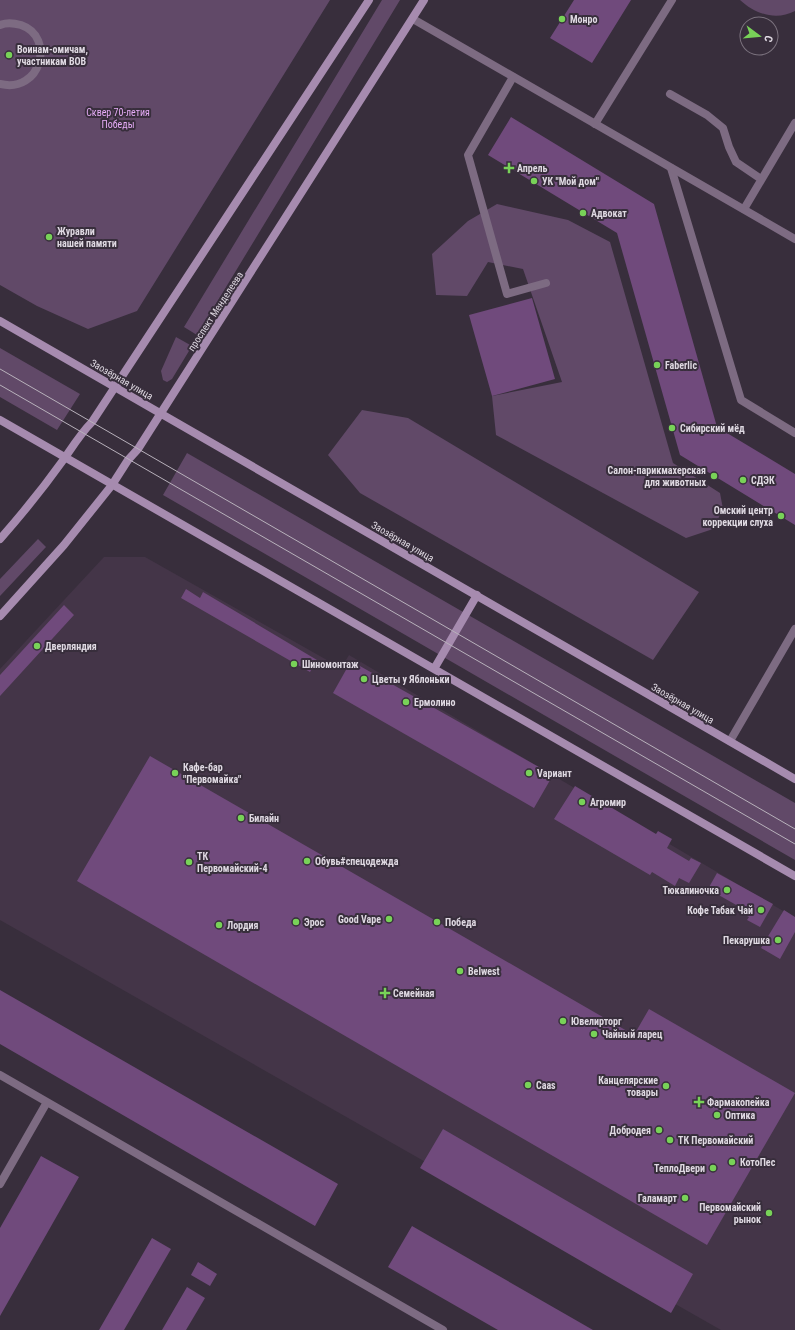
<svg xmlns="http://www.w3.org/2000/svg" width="795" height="1330" viewBox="0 0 795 1330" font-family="'Roboto Condensed',sans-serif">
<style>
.built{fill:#443548}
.green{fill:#614968}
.building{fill:#704a7c}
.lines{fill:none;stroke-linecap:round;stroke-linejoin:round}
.lane{stroke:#7d6b82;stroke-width:8}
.street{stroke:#7d6b82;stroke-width:8}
.secondary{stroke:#a68baf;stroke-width:8}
.tram{stroke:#b8b1bb;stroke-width:1}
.poi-dot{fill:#78d258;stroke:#382e3c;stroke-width:1.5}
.labels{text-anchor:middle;stroke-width:4;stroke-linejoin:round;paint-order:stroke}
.poi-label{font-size:10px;font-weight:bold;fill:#dfd9e2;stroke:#382e3c;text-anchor:start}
.park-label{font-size:10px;fill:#e6acf7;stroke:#382e3c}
.street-label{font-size:10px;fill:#dfd9e2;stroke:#382e3c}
</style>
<rect width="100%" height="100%" fill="#382e3c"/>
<path class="built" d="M104,557H145L341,668L349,655L795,918V1330H721L0,920V669Z"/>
<path class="green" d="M0,0H330L137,311L88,329L37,306L0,285Z
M382,0H400L197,335L184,327Z
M740,0H795V11C776,21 755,14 740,0Z
M497,204L568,220L610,242L673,463L720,493L723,509L713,529L686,538L496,435L492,396L562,382L523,269L488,262L467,296L436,295L432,254L468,221Z
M176,337L192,346L172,379L167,382L163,380L161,371Z
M0,348L80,394L57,430L0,397Z
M362,410L408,418L699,592L653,660L360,493L328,455Z
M187,453L795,803V860L163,495Z
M38,539L46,547L0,596V579Z"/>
<path class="building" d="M574,0H631L592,63L550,38Z
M511,117L654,204L717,427L795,474V525L680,455L617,233L488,155Z
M532,298L555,379L492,396L469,315Z
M186,589L200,598L203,592L317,660L310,672L181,598Z
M64,605L74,615L0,696V675Z
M351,661L553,775L534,808L333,693Z
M150,756L634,1035L649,1009L795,1093L707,1245L77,881Z
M575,786L656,834L658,831L672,839L667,848L689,861L691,858L701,863L689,883L679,878L675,886L652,872L650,875L554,819Z
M717,873L773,904L760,927L747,920L749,917L736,910L738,906L708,889Z
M784,910L795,917V932L780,959L761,948Z
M0,990L338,1184L315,1226L0,1044Z
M443,1129L693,1274L671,1313L420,1168Z
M41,1156L79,1177L0,1316V1228Z
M412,1226L593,1330H498L491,1326L388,1267Z
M152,1238L171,1249L124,1330H99Z
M198,1262L217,1274L210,1286L191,1275Z
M187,1287L205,1298L186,1330H162Z"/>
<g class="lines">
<path class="lane" d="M513,77L468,155L507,294L546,283
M670,94L707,115L723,128L729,147L736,162L761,179
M595,124L672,0
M671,168L741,400L795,433
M744,209L795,123
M730,741L795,629
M0,1075L443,1330
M0,1184L47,1102"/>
<path class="street" d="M413,19L795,239
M0,25C7,22 14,23 21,25C56,37 41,94 0,84"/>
<path class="secondary" d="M0,321L795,779
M0,420L795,876
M0,539C23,513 44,487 64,459C73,446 81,433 92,422L369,0
M0,616L64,545L112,485L128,460L138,449L424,0
M434,669L477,595"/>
<path class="tram" d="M0,369L795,829
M0,385L795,844"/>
</g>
<g class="poi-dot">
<circle cx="562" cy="19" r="4"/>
<circle cx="9" cy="55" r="4"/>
<path d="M507 162h4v4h4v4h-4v4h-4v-4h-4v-4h4z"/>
<circle cx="534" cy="181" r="4"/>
<circle cx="583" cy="213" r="4"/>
<circle cx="49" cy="237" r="4"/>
<circle cx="657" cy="365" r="4"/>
<circle cx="672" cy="428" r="4"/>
<circle cx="714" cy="476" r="4"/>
<circle cx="743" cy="480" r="4"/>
<circle cx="781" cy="516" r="4"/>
<circle cx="37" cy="646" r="4"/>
<circle cx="294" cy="664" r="4"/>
<circle cx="364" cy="679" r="4"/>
<circle cx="406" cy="702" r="4"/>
<circle cx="175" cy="773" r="4"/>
<circle cx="529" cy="773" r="4"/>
<circle cx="582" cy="802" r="4"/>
<circle cx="241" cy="818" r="4"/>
<circle cx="307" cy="861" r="4"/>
<circle cx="189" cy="862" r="4"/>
<circle cx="727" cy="890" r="4"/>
<circle cx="761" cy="910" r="4"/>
<circle cx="389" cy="919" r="4"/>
<circle cx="296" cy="922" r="4"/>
<circle cx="437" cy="922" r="4"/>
<circle cx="219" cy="925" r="4"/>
<circle cx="778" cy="940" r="4"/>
<circle cx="460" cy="971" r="4"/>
<path d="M383 987h4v4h4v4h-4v4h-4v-4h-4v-4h4z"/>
<circle cx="563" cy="1021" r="4"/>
<circle cx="594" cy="1034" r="4"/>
<circle cx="528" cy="1085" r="4"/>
<circle cx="666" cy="1086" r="4"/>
<path d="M697 1096h4v4h4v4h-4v4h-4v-4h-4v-4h4z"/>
<circle cx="717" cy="1115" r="4"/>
<circle cx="659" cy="1130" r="4"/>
<circle cx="670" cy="1140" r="4"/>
<circle cx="732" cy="1162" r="4"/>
<circle cx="713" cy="1168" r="4"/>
<circle cx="685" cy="1198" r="4"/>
<circle cx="769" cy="1213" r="4"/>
</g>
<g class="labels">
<g class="poi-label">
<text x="570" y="23">Монро</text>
<text x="17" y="53">Воинам-омичам,<tspan x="17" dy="12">участникам ВОВ</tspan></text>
<text x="517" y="172">Апрель</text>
<text x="542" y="185">УК "Мой дом"</text>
<text x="591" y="217">Адвокат</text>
<text x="57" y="235">Журавли<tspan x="57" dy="12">нашей памяти</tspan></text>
<text x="665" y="369">Faberlic</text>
<text x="680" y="432">Сибирский мёд</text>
<text x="706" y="474" text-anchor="end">Салон-парикмахерская<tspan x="706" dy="12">для животных</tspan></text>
<text x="751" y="484">СДЭК</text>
<text x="773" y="514" text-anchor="end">Омский центр<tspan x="773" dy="12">коррекции слуха</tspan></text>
<text x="45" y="650">Дверляндия</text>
<text x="302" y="668">Шиномонтаж</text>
<text x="372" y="683">Цветы у Яблоньки</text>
<text x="414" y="706">Ермолино</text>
<text x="183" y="771">Кафе-бар<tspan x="183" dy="12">"Первомайка"</tspan></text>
<text x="537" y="777">Vариант</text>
<text x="590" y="806">Агромир</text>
<text x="249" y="822">Билайн</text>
<text x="197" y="860">ТК<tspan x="197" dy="12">Первомайский-4</tspan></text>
<text x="315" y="865">Обувь#спецодежда</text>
<text x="719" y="894" text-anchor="end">Тюкалиночка</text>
<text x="753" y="914" text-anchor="end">Кофе Табак Чай</text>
<text x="381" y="923" text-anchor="end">Good Vape</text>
<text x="304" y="926">Эрос</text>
<text x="445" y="926">Победа</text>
<text x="227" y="929">Лордия</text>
<text x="770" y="944" text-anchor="end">Пекарушка</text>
<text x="468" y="975">Belwest</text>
<text x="393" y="997">Семейная</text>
<text x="571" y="1025">Ювелирторг</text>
<text x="602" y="1038">Чайный ларец</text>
<text x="658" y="1084" text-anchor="end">Канцелярские<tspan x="658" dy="12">товары</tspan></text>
<text x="536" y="1089">Caas</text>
<text x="707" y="1106">Фармакопейка</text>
<text x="725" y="1119">Оптика</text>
<text x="651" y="1134" text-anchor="end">Добродея</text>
<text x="678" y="1144">ТК Первомайский</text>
<text x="740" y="1166">КотоПес</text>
<text x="705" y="1172" text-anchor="end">ТеплоДвери</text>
<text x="677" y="1202" text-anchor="end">Галамарт</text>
<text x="761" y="1211" text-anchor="end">Первомайский<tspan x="761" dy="12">рынок</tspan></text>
</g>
<g class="park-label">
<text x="118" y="116">Сквер 70-летия<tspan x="118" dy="12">Победы</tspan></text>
</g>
<g class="street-label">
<text transform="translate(215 311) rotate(-57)" y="4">проспект Менделеева</text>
<text transform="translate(122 379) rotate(30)" y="4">Заозёрная улица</text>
<text transform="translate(403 541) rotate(30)" y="4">Заозёрная улица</text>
<text transform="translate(683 703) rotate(30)" y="4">Заозёрная улица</text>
</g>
</g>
<g transform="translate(759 36) rotate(106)"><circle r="19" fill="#382e3c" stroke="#7b727e"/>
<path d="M0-3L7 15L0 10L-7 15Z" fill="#78d258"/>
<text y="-6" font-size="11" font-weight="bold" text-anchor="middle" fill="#dfd9e2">С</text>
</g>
</svg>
